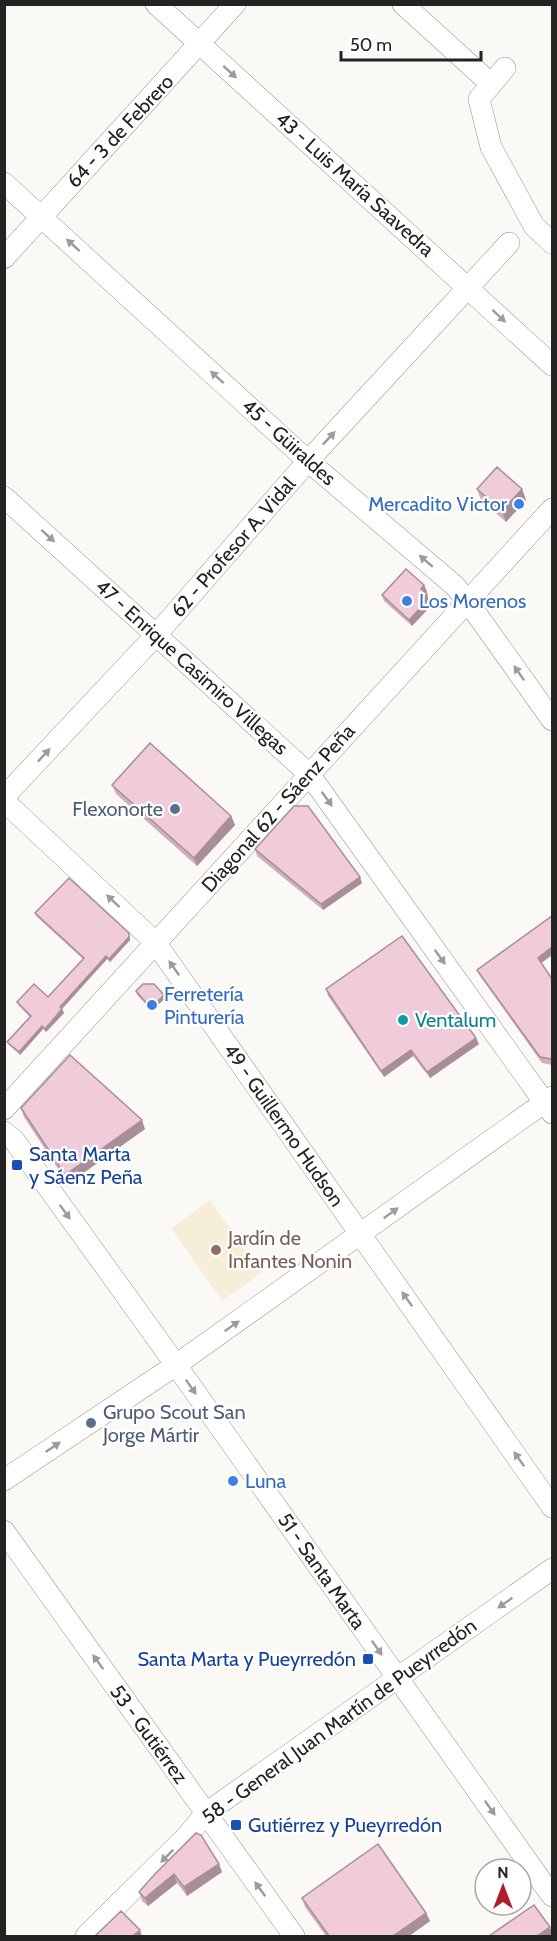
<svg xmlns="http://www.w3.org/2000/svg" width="557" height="1941" viewBox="0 0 557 1941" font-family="Cabin,sans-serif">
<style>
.education{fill:#f7eed9}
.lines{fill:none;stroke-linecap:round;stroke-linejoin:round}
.minor-casing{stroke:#989794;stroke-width:22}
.minor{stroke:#fff;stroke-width:21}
.wall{fill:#ceafbb}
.shaded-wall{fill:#a88e98}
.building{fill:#f0cbd9;stroke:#a88e98;stroke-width:1.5}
.oneway{fill:#9c9c9c}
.shop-dot{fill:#3f7fe0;stroke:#fff;stroke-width:2}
.service-dot{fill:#5c6f8a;stroke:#fff;stroke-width:2}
.culture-dot{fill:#0f9aa8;stroke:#fff;stroke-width:2}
.transit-dot{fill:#1a4fb4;stroke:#fff;stroke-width:2}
.education-dot{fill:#8d6e63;stroke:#fff;stroke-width:2}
.labels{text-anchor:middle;stroke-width:4.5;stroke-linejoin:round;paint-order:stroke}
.street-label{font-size:20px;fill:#242322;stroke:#fff}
.shop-label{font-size:20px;fill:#366cbe;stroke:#fff;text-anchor:start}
.service-label{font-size:20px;fill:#4e5e75;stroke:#fff;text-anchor:end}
.culture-label{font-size:20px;fill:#0d838f;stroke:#fff;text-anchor:start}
.transit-label{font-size:20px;fill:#164399;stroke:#fff;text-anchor:start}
.education-label{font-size:20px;fill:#785e54;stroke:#fff;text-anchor:start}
</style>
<rect width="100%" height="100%" fill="#faf9f5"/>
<path class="education" d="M210,1200L261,1273L222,1301L171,1228Z"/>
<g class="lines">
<g class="minor-casing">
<path id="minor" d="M156,4L552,365
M403,4L491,84
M505,68L479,99L491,147L534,226L552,243
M4,183L308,461L455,586L468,602L552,720
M4,258L235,4
M4,497L309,774L552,1113
M4,797L157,634L308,461L509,243
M4,801L155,942L552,1507
M4,1109L552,509
M4,1132L14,1140L176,1365L552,1896
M4,1480L176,1365L552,1097
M4,1531L294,1936
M86,1936L187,1836L206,1813L552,1569"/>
</g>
<use href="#minor" class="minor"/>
</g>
<path class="wall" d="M477,489H522L526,500L506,522L481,500Z
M424,585L427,592L425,593L429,601L426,603L428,609L412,626L384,601L382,595Z
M112,785L231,816L235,825L197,866L116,794Z
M255,849L362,883L323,910L257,856Z
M35,913L129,933L130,940L110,962L107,959L62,1009L64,1013L46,1032L43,1029L20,1055L9,1045L7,1042L30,1017L18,1005L17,1002L48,997L83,959L36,916Z
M552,916V955L541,963L552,979V1065L542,1063L480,976L477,970Z
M326,989L479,1044L430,1078L413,1056L384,1077L328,996Z
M136,991L164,995L165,998L152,1011L137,995Z
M21,1108L145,1129L68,1184L24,1117Z
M222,1872L187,1896L177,1883L148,1906L142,1901L139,1892L154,1875Z
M302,1898L426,1913L430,1921L409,1936H326L305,1907Z"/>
<path class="shaded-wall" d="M522,489L526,500L506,522L502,511Z
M424,585L427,592L423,595L421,589Z
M427,594L429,601L426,603L428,609L412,626L409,620L422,599Z
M231,816L235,825L197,866L194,858Z
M360,877L362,883L323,910L321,904Z
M129,933L130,940L110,962L109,959Z
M552,947V955L540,964L538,958Z
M106,956L107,959L61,1010L60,1007Z
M164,995L165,998L152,1011L151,1008Z
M62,1009L64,1013L46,1032L45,1029Z
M42,1026L43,1029L20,1055L19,1052Z
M476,1038L479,1044L430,1078L427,1072Z
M411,1050L413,1056L384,1077L381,1071Z
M142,1120L145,1129L68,1184L65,1175Z
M219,1864L222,1872L187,1896L184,1887Z
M174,1874L177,1883L148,1906L145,1898Z
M426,1913L430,1921L409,1936H393Z
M550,1927L552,1933V1936H537Z
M140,1930L142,1936H134V1935Z"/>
<path class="building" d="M497,467L522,489L502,511L477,489Z
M406,569L424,585L421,589L427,594L422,599L426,602L409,620L382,595Z
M150,743L231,816L194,858L112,785Z
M294,806H308L360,877L321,904L255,849Z
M69,878L129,933V937L109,959L106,956L60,1007L62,1009L45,1029L42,1026L19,1052L7,1042L31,1016L17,1002L34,984L48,997L84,958L35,913Z
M552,916V947L538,958L552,979V1058L551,1059L540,1057L477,970Z
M402,936L476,1038L427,1072L411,1050L381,1071L326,989Z
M143,984H154L164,995L151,1008L136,991Z
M70,1055L142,1120L65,1175L21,1108Z
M196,1833L201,1835L219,1864L184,1887L174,1874L145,1898L139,1892L154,1875Z
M378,1844L426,1913L393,1936H329L302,1898Z
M534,1905L550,1927L537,1936H489Z
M121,1911L140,1930L134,1935L135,1936H95Z"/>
<defs><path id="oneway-solid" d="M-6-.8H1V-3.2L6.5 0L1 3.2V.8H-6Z" transform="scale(1.5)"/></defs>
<g class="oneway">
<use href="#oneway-solid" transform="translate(230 72) rotate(42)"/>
<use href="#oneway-solid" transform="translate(73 245) rotate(-138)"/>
<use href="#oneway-solid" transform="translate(499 316) rotate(43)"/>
<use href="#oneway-solid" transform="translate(217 377) rotate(-138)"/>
<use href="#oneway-solid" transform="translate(329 438) rotate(-47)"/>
<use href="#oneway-solid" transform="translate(48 536) rotate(42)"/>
<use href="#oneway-solid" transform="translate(426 561) rotate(-139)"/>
<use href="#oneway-solid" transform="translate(519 673) rotate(-125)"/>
<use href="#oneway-solid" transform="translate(44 755) rotate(-47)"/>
<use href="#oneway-solid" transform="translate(327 799) rotate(54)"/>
<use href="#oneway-solid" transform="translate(113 901) rotate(-137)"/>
<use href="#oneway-solid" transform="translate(440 957) rotate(54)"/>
<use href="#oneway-solid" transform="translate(174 968) rotate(-125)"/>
<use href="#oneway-solid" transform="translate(65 1212) rotate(54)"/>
<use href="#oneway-solid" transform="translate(391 1213) rotate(-36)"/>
<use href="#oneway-solid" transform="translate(407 1299) rotate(-125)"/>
<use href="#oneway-solid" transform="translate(232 1326) rotate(-35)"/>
<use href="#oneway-solid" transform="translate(191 1387) rotate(55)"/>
<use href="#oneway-solid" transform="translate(53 1447) rotate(-34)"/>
<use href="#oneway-solid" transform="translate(519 1459) rotate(-125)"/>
<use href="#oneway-solid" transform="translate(505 1603) rotate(145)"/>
<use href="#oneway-solid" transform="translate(377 1648) rotate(55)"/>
<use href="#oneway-solid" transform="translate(98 1662) rotate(-126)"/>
<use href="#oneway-solid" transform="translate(490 1808) rotate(55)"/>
<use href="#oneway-solid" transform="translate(167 1856) rotate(135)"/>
<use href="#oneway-solid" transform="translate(260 1889) rotate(-126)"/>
</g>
<g class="shop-dot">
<circle cx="519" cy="504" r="6"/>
<circle cx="407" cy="601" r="6"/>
<circle cx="152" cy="1005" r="6"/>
<circle cx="233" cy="1481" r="6"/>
</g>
<g class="service-dot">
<circle cx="175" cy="809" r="6"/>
<circle cx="91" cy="1423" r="6"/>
</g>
<circle class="culture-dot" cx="403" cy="1020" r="6"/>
<g class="transit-dot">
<rect x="11" y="1159" width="12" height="12" rx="3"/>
<rect x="362" y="1653" width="12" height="12" rx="3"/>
<rect x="230" y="1819" width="12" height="12" rx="3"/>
</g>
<circle class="education-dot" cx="216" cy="1250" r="6"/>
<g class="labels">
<g class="street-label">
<text transform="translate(120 131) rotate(-47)" y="7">64 - 3 de Febrero</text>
<text transform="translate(355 184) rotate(42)" y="7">43 - Luis María Saavedra</text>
<text transform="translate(289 442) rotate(42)" y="7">45 - Güiraldes</text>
<text transform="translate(233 547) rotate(-49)" y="7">62 - Profesor A. Vidal</text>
<text transform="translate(192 667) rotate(42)" y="7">47 - Enrique Casimiro Villegas</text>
<text transform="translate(278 808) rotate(-48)" y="7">Diagonal 62 - Sáenz Peña</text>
<text transform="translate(284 1125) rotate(55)" y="7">49 - Guillermo Hudson</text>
<text transform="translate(322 1571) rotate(55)" y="7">51 - Santa Marta</text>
<text transform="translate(339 1721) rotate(-36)" y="7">58 - General Juan Martín de Pueyrredón</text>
<text transform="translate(149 1734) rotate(54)" y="7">53 - Gutiérrez</text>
</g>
<g class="shop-label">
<text x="507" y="511" text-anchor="end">Mercadito Victor</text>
<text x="419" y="608">Los Morenos</text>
<text x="164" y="1001">Ferretería<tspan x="164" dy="23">Pinturería</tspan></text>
<text x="245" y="1488">Luna</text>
</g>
<g class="service-label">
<text x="163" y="816">Flexonorte</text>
<text x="103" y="1419" text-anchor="start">Grupo Scout San<tspan x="103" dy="23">Jorge Mártir</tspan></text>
</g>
<g class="culture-label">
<text x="415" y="1027">Ventalum</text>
</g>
<g class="transit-label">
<text x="29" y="1161">Santa Marta<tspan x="29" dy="23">y Sáenz Peña</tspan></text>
<text x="356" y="1666" text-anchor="end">Santa Marta y Pueyrredón</text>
<text x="248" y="1832">Gutiérrez y Pueyrredón</text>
</g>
<g class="education-label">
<text x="228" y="1245">Jardín de<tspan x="228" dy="23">Infantes Nonin</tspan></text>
</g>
</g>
<rect width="557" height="1941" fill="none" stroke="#242322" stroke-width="12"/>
<g transform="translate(503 1887)"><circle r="28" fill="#ffffff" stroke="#a7a7a7" stroke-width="1.5"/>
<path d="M0-4.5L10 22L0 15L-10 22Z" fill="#af1c2c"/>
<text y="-9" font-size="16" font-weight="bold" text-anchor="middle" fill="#242322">N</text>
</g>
<path d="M341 51v9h140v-9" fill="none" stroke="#242322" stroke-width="3"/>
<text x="350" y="51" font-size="18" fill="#242322" stroke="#ffffff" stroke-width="4.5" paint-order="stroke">50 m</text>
</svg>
